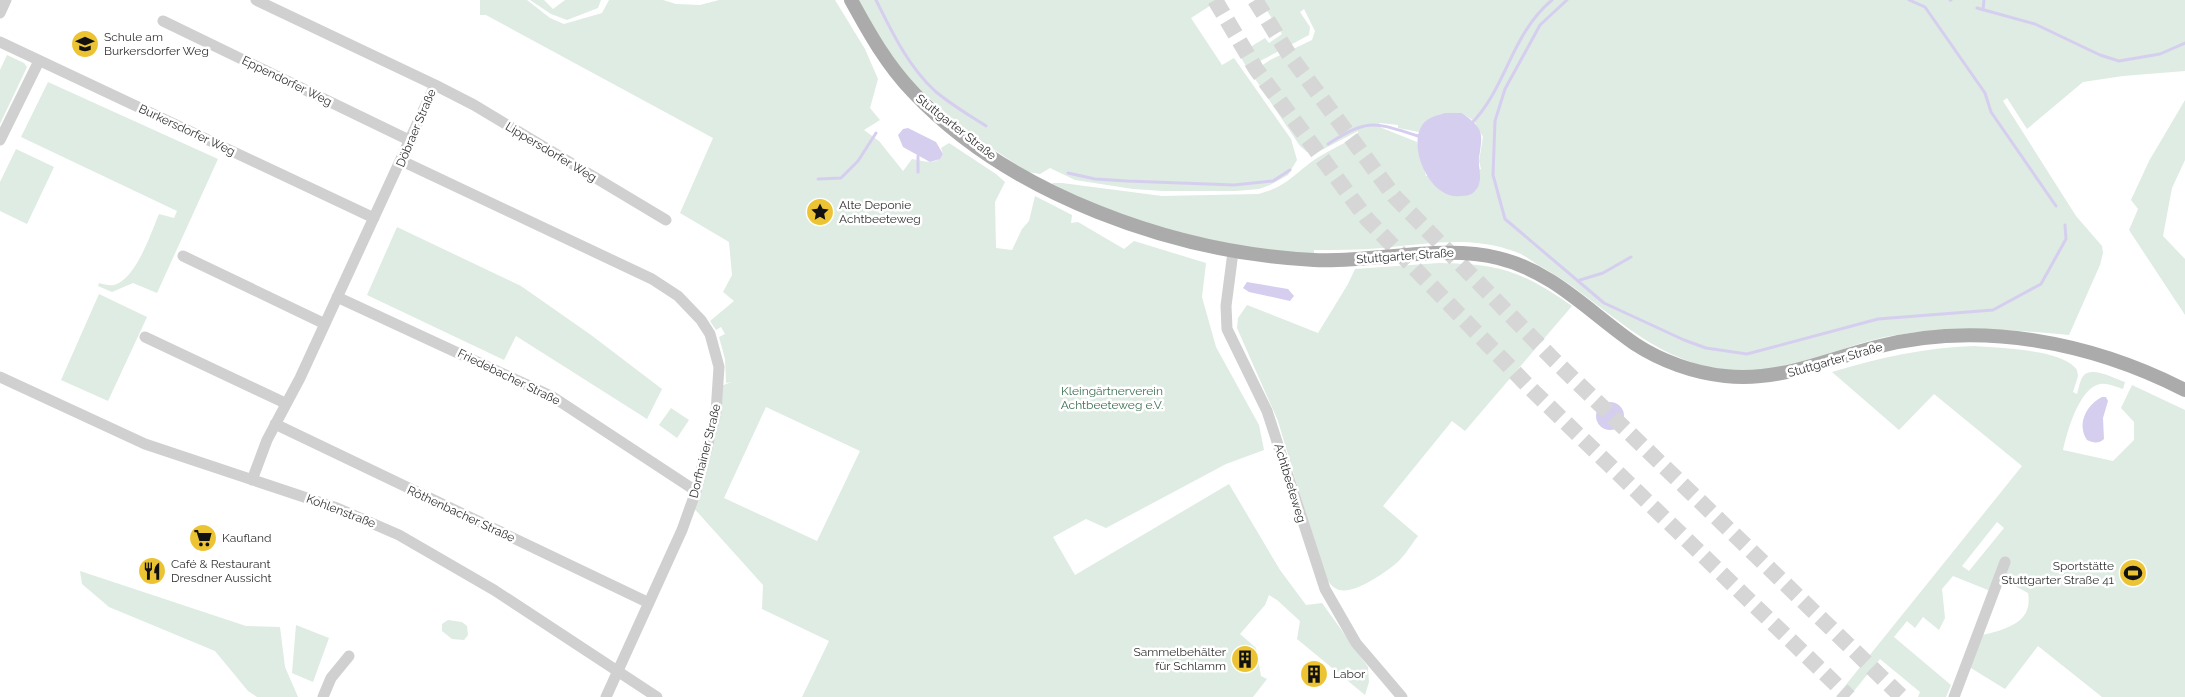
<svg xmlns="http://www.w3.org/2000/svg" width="2185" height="697" viewBox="0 0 2185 697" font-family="Raleway,sans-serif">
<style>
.green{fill:#deece3;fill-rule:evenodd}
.water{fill:#d6ceef}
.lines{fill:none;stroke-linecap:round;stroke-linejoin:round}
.stream{stroke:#d6ceef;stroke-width:3}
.highway-tunnel{stroke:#d6d6d6;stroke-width:16;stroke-dasharray:16 8;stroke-linecap:butt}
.minor{stroke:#d0d0d0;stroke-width:11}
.major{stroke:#ababab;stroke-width:14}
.labels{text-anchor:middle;stroke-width:5;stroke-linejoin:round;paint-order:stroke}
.poi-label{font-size:12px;fill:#333;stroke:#fff;text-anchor:start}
.street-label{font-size:12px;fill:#333;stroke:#fff}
.park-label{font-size:12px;fill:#3d7152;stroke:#fff}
</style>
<rect width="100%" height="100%" fill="#fff"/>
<path class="green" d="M480,0H527L550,18L564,24L602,13L609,0H663L676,4L700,5L719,0H835L865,49L878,79L870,108L880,120L864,130L879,141L903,171L912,159C924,161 936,166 943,154L941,148L949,143L996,174L1005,182L995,202L996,248L1012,250L1022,229L1029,221L1035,196L1072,215L1071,223L1078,222L1124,249L1134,241L1206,263L1202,297L1216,347L1259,425L1264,450L1226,464L1106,528L1086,519L1053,537L1075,575L1229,484L1280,570L1306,605L1322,603L1368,667L1369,682L1365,695L1297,639L1300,621L1277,600L1269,595L1265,605L1240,634L1256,648L1261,676L1267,679L1253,697H802L829,641L762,609L763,585L691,505L719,387L731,382L726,383L725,359L719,337L725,334L721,327L716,330L710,321L734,301L723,292L732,275L729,242L680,213L713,138L486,15H480ZM766,407L860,451L817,541L724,498Z
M530,0H544L553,9L565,0H601L598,8L567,20L551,14Z
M858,0H1219L1191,18L1222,65L1234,58L1291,139L1297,160L1288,175L1270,185L1259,189L1236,191H1163L1133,189L1075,180L1050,168L1040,174L1028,172L963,129L896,67Z
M1260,0H2185V71L2123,76L2083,82L2027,129L2007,98L2003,101L2076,216L2102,246L2103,253L2100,265L2069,335C2008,329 1946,325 1885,337C1849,344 1815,363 1778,369C1760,372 1740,371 1722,369C1648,360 1602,300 1540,266C1532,262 1525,255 1516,252C1472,235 1427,244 1382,248C1359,250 1336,250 1314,250V255L1244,248L1140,223L1051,185L1053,183H1062L1162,196L1258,194C1289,186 1293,174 1317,158C1330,150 1344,143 1358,136V131L1318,152H1307L1300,146L1251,73L1270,60L1312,40L1315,31L1304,9L1300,12L1310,27L1309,35L1247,68L1239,54L1265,38L1269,43L1282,34ZM1462,113L1474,121L1483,137L1479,161L1481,169L1426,176L1417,142L1377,126L1380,123L1398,125V128L1419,132L1426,121Z
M7,55L24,63L27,67L0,124V70Z
M48,82L218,159L157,293L133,283L112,292L98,286L99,283C103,284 110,286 114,285C136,279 151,233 159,214L174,218L177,211L21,137Z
M2185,100V160L2172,188L2163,236L2185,259V315L2129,230L2138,209L2131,200L2149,161Z
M16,149L54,167L27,224L0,211V182Z
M397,227L521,286L591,335L662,389L647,419L516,336L504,360L367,295Z
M1439,263C1501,264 1521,271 1572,306L1465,431L1452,421L1383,506L1418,536C1410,546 1403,559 1393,566C1381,575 1349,598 1335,588C1328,584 1326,576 1322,569L1278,421L1237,328L1238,318L1247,305L1318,333L1348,284L1355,269Z
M99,294L147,317L108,401L61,380Z
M1974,346C1998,348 2063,349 2077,370L2078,376L2073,392L2077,394C2079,388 2080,379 2084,375C2092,366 2116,379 2125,382L2123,389C2116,387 2108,383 2100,384C2079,388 2067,432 2063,450L2113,461L2134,440V422L2121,408L2132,385L2185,410V697H2102L2038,646L2005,689L1966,665L1976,637C2000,630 2034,626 2028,593L1999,577L1993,592L1953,576L1942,589L1945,618L1939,630L1923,617L1915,628L1907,621L1894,637L1951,685L1946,697H1918L1920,692L1880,659L1849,697H1836L2022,466L1934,394L1899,430L1832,372C1881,357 1923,348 1974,346ZM1997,522L2004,528L1969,571L1962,566Z
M671,408L689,420L677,438L659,425Z
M80,571L246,626L280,627L285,667L298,697H257L248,691L215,651L109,607L82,584Z
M448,620L462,622L467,626L468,635L464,640L452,639L442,631V624Z
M296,625L329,638L313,682L292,673Z"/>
<path class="water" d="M1445,113H1462C1484,129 1483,132 1479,158C1478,169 1484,181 1475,191C1472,195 1466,196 1461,196C1428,201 1403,138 1427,120C1433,116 1439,115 1445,113Z
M908,128L936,142L943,154L940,159L930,162L903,147L898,135L903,129Z
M1247,282L1288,289L1294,296L1290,301L1249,292L1243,288Z
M2102,397H2106L2108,401L2103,418L2104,439C2099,444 2093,443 2087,440C2076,424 2087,404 2102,397Z
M1596 416a14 14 0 1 1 28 0a14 14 0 1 1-28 0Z"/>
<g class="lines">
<path class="stream" d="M876,0C892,32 908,66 935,91C950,104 969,115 986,126
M1567,0L1540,25L1505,89L1495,121L1493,175L1505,219L1604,303L1684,340L1706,348L1747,354L1878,319L1993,310L2041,284L2066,239L2065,225
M1909,0L1925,7L1985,93L1991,112L2056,206
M1950,0H1951
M1977,8L2035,24L2100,55L2119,61L2160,54L2185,43
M1983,10L1984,0
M1471,124C1507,87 1511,34 1552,0
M1328,144C1369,118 1373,122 1418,136L1421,134
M918,172V156
M1068,173L1095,179L1127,181L1234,185L1273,181L1290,170
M818,179L841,178L858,161L876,133
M1580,280L1603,273L1631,257"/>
<path class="highway-tunnel" d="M1215,0L1256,69L1367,219L1530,388L1849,697
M1255,0L1288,53L1394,196L1554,360L1902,697"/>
<path class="minor" d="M0,13L6,0
M163,21L411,141
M0,42L374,218
M435,85L474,105L666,220
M0,140L39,61
M402,161L652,279L678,296L701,320L710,334L719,367L716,412L696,491L682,530L606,697
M1233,252L1226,306L1227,329L1267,411L1325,589L1356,643L1402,697
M183,256L325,324
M337,297L553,397L696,491
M145,337L285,403
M0,377L145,444L337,508L399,535L494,590L657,697
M275,424L647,602
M252,480L267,440L300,378L435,85L256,0
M323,697L331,678L349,656
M1954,697L2005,562"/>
<path class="major" d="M851,0C869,33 887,65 913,92C1010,195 1175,253 1314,260C1374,263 1441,244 1498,258C1553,271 1590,313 1635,344C1661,361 1694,373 1725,376C1779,382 1825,360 1876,347C1980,320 2091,342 2185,390"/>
</g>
<defs>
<g id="school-disc" transform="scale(1.4375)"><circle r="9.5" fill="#ecc433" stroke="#fff"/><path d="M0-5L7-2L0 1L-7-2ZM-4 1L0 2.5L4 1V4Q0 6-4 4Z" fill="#111"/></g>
<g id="sight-disc" transform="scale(1.4375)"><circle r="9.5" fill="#ecc433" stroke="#fff"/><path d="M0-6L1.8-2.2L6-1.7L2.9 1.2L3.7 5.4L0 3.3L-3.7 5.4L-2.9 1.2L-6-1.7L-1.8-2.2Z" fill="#111"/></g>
<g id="supermarket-disc" transform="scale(1.4375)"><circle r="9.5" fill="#ecc433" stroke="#fff"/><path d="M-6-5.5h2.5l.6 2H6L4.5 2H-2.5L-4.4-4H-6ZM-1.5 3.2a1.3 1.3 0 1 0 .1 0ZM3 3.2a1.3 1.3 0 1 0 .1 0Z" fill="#111"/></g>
<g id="restaurant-disc" transform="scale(1.4375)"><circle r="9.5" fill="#ecc433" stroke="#fff"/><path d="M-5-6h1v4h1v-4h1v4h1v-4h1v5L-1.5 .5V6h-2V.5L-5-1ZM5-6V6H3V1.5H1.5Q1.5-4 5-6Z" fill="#111"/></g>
<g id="stadium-disc" transform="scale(1.4375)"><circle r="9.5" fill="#ecc433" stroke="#fff"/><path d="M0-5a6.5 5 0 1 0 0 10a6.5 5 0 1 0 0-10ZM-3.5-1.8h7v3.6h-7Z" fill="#111"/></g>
<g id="building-disc" transform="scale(1.4375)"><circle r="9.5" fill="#ecc433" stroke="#fff"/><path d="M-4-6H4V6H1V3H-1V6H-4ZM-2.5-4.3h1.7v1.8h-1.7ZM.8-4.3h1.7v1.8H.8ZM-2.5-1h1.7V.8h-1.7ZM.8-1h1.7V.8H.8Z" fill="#111"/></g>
</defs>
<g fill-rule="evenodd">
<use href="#school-disc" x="85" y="44"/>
<use href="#sight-disc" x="820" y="212"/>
<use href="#supermarket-disc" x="203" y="538"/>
<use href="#restaurant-disc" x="152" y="571"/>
<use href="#stadium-disc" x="2133" y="573"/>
<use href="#building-disc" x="1245" y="659"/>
<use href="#building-disc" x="1314" y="674"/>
</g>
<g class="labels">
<g class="poi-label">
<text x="104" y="41">Schule am<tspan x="104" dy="14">Burkersdorfer Weg</tspan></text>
<text x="839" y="209">Alte Deponie<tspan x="839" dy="14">Achtbeeteweg</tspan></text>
<text x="222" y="542">Kaufland</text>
<text x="171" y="568">Café &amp; Restaurant<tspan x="171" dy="14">Dresdner Aussicht</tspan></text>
<text x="2114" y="570" text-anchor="end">Sportstätte<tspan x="2114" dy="14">Stuttgarter Straße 41</tspan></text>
<text x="1226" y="656" text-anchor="end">Sammelbehälter<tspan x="1226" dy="14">für Schlamm</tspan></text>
<text x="1333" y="678">Labor</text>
</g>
<g class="street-label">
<text transform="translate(287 81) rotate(26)" y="4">Eppendorfer Weg</text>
<text transform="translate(956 127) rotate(38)" y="4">Stuttgarter Straße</text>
<text transform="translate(416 128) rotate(-67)" y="4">Döbraer Straße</text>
<text transform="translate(187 130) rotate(25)" y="4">Burkersdorfer Weg</text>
<text transform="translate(551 152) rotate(31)" y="4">Lippersdorfer Weg</text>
<text transform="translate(1405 256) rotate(-4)" y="4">Stuttgarter Straße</text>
<text transform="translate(1835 360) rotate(-16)" y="4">Stuttgarter Straße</text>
<text transform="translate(509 377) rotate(26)" y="4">Friedebacher Straße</text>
<text transform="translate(705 451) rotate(-76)" y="4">Dorfhainer Straße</text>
<text transform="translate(1290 483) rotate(73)" y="4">Achtbeeteweg</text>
<text transform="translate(341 511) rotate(21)" y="4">Kohlenstraße</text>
<text transform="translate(461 514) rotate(25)" y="4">Röthenbacher Straße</text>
</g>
<g class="park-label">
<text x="1112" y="395">Kleingärtnerverein<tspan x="1112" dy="14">Achtbeeteweg e.V.</tspan></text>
</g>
</g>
</svg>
